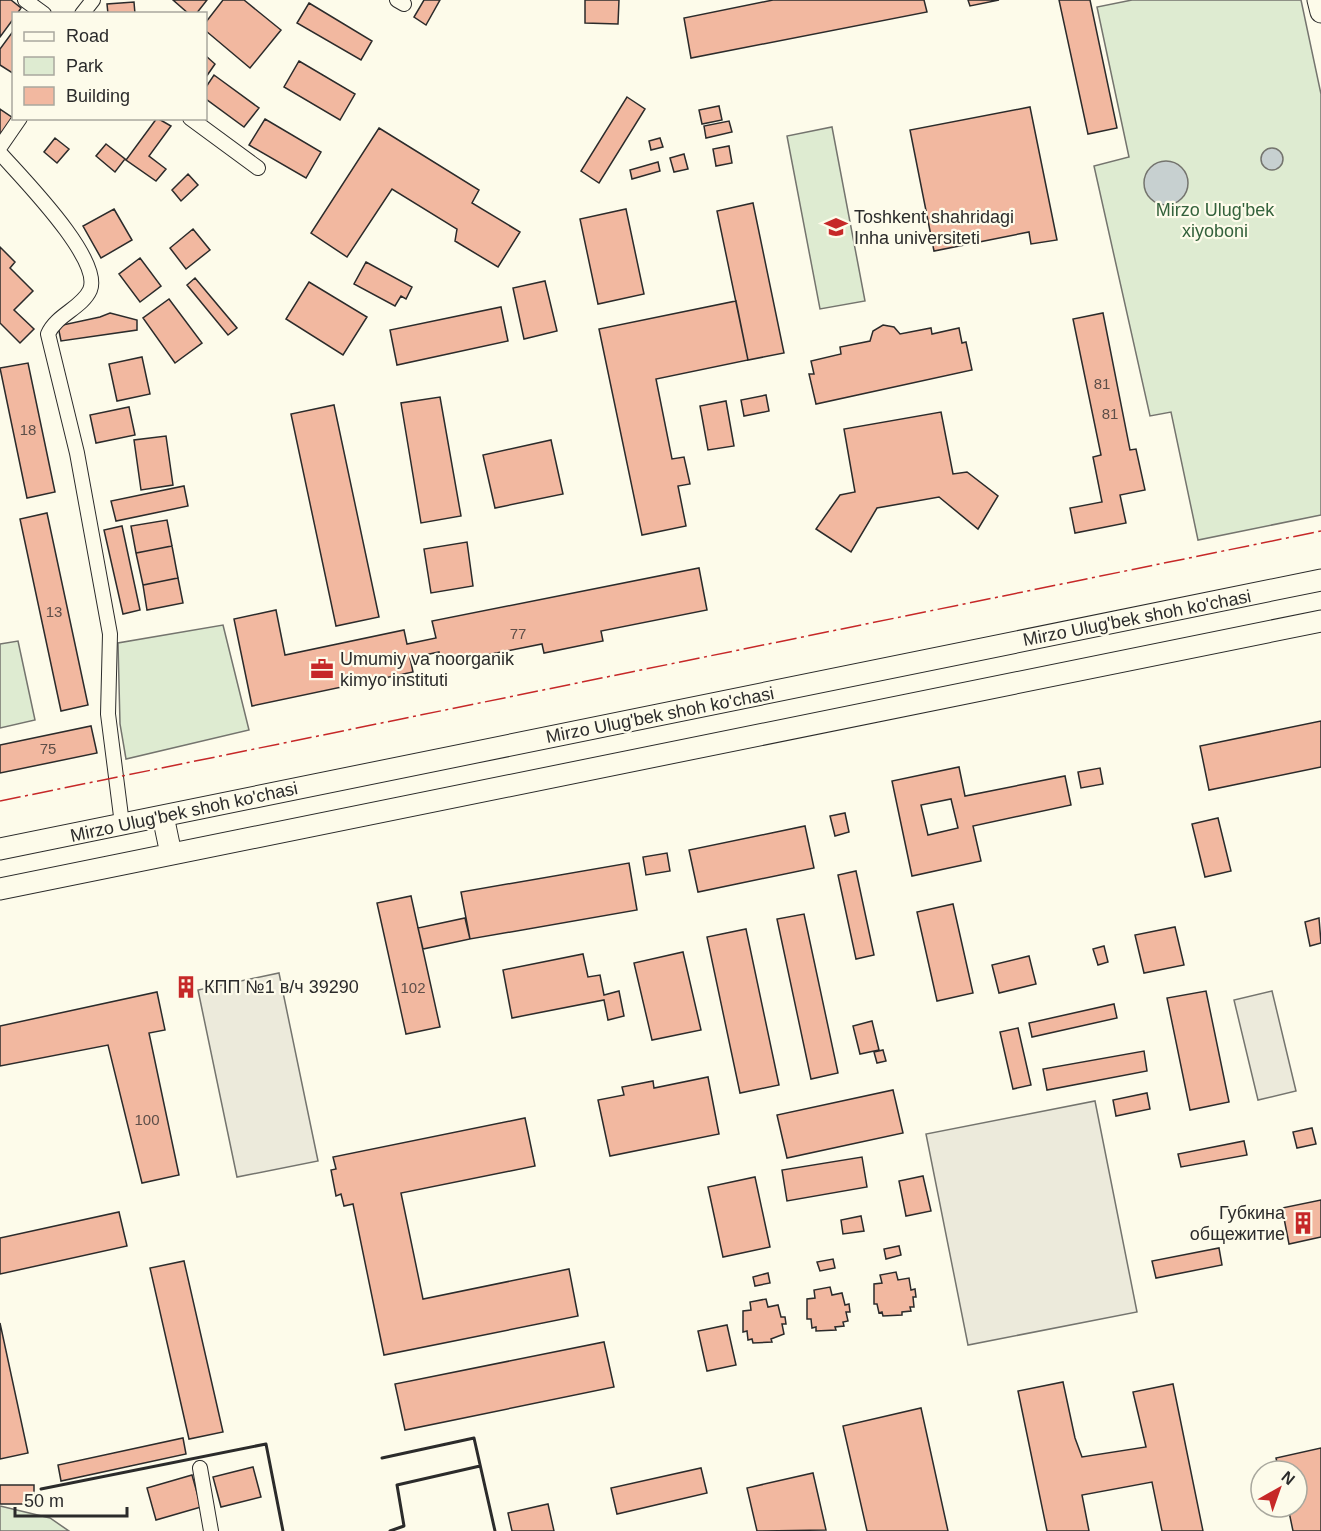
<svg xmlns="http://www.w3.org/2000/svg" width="1321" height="1531" viewBox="0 0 1321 1531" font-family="Helvetica,sans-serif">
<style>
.green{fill:#deebd1;stroke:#74746e;stroke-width:1.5}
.parking{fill:#eceadb;stroke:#74746e;stroke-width:1.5}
.water{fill:#c7d0d0;stroke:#74746e;stroke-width:1.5}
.building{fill:#f2b8a0;stroke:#2b2b2b;stroke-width:1.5;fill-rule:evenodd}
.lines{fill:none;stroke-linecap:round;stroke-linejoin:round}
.minor-casing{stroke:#2b2b2b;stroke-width:16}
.primary-casing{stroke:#2b2b2b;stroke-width:23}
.minor{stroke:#fdfbea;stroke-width:14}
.primary{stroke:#fdfbea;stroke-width:21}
.wall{stroke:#2b2b2b;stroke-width:3}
.power{stroke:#c62828;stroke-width:1.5;stroke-dasharray:21 4.5 3 4.5;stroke-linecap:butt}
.labels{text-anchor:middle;stroke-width:4.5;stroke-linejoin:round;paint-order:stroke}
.number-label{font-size:15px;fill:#5d4e48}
.park-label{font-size:18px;fill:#34623c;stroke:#fdfbea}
.poi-label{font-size:18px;fill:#2b2b2b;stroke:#fdfbea;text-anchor:start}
.street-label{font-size:18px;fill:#2b2b2b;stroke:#fdfbea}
</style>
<rect width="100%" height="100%" fill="#fdfbea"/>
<path class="green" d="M1132,0H1301L1321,94V515L1198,540L1171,412L1150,416L1094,166L1129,157L1097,7Z
M832,127L865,301L820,309L787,136Z
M223,625L249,730L126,759L120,724L118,643Z
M18,641L35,720L0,728V644Z
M0,1506L50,1518L69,1531H0Z"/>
<path class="parking" d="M279,973L318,1161L237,1177L198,990Z
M1272,991L1296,1091L1258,1100L1234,1000Z
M1095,1101L1137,1312L968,1345L926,1134Z"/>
<path class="water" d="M1261 159a11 11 0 1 1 22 0a11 11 0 1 1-22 0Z
M1144 183a22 22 0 1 1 44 0a22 22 0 1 1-44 0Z"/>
<path class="building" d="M0,0H11L21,8L17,14H14V18L0,37Z
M173,0H207L196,14H189Z
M223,0H244L281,30L250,68L206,31V22Z
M424,0H440L426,25L414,17Z
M585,0H619L618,24L585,23Z
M773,0H924L927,12L691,58L684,18Z
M968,0H999L970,6Z
M1059,0H1090L1117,128L1088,134Z
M134,2L135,14H108L107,4Z
M309,3L372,41L361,60L297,23Z
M14,30V74L0,65V49Z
M206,56L215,64L206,77Z
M299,61L355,94L340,120L284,87Z
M214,75L259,108L244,127L206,99V87Z
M627,97L645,109L599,183L581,171Z
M719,106L722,120L702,124L699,110Z
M1030,107L1057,240L1031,244L1029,232L934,251L910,130Z
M0,109L16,120L0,143Z
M157,118L171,126L149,156L166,169L156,181L126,160Z
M265,119L321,152L306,178L249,145Z
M729,121L732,132L706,138L704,126Z
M379,128L479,190L472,203L520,232L498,267L455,241L457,229L392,189L347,257L311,233Z
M55,138L69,149L57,163L44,152Z
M660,138L663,147L651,150L649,141Z
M106,144L125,159L115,172L96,156Z
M729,146L732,163L716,166L713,149Z
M684,154L688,169L674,172L670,158Z
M658,162L660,171L632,179L630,170Z
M188,174L198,185L181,201L172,190Z
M753,203L784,353L748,360L717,211Z
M114,209L132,240L101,258L83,226Z
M626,209L644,294L598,304L580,219Z
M193,229L210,250L186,269L170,248Z
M0,247L15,262L10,268L33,291L14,310L34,329L20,343L0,323Z
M140,258L161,286L140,302L119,274Z
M366,262L412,287L406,299L401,296L395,306L354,284Z
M195,278L237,328L228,335L187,285Z
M545,281L557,331L524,339L513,288Z
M309,282L367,317L343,355L286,319Z
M169,299L202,343L175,363L143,318Z
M736,301L748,360L656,379L672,459L684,457L690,484L678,486L686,526L642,535L599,329Z
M501,307L508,341L397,365L390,330Z
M110,313L137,320V330L61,341L58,326L100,317Z
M1103,313L1130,450L1136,449L1145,490L1120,495L1126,523L1075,533L1070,508L1102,502L1093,457L1101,455L1073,319Z
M883,325L894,327L900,334L931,328L932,334L959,328L962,343L966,342L972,370L816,404L809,374H814L811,361L841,354L840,347L870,341L873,331Z
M142,357L150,394L117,401L109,364Z
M28,363L55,492L27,498L0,368Z
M766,395L769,411L744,416L741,400Z
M440,397L461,516L421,523L401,403Z
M726,401L734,446L708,450L700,406Z
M334,405L379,617L336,626L291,414Z
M129,407L135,435L96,443L90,415Z
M941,412L953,474L967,472L998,496L978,529L939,497L877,508L851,552L816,529L840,495L855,492L844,429Z
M166,436L173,485L141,490L134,440Z
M551,440L563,494L495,508L483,455Z
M184,486L188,506L116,521L111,501Z
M47,513L88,705L61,711L20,519Z
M167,520L172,546L136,553L131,526Z
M122,526L140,610L123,614L104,530Z
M467,542L473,586L431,593L424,549Z
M172,546L178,578L143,585L136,553Z
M699,568L707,610L601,631L603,641L544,653L542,644L441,664L439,652L410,658L413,672L252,706L234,619L276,610L285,655L404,630L407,644L436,638L432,621Z
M178,578L183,603L147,610L143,585Z
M1321,721V767L1209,790L1200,746Z
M91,726L97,753L0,773V745Z
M959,767L965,796L1065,776L1071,805L973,826L981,861L912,876L892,781ZM951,799L958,828L928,835L921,805Z
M1100,768L1103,784L1081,788L1078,772Z
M845,813L849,832L835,836L830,816Z
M1218,818L1231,871L1205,877L1192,824Z
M805,826L814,868L698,892L689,850Z
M667,853L670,871L646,875L643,857Z
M629,863L637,910L470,939L461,892Z
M856,871L874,955L856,959L838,875Z
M411,896L440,1027L406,1034L377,903Z
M953,904L973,993L937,1001L917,912Z
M804,914L838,1073L811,1079L777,919Z
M465,918L470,939L423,949L418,928Z
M1319,918L1321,943L1310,946L1305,922Z
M1175,927L1184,965L1144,973L1135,935Z
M746,929L779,1085L740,1093L707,937Z
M1104,946L1108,962L1098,965L1093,949Z
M683,952L701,1030L652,1040L634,963Z
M583,954L588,977L600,975L604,995L619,991L624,1016L608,1020L604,1000L512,1018L503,970Z
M1029,956L1036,984L999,993L992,965Z
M1206,991L1229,1102L1190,1110L1167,998Z
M157,992L165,1030L149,1033L179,1175L142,1183L108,1045L0,1066V1026Z
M1114,1004L1117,1018L1032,1037L1029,1023Z
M872,1021L879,1050L860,1054L853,1026Z
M1018,1028L1031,1085L1013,1089L1000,1032Z
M883,1050L886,1061L877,1063L874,1052Z
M1144,1051L1147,1071L1047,1090L1043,1069Z
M708,1077L719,1134L610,1156L598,1100L624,1095L622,1087L653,1081L654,1088Z
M893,1090L903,1133L787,1158L777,1115Z
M1147,1093L1150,1109L1116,1116L1113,1100Z
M525,1118L535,1166L401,1193L423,1299L569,1269L578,1316L384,1355L353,1204L344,1206L341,1194L336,1196L331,1170L336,1169L333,1157Z
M1312,1128L1316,1144L1297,1148L1293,1132Z
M1244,1141L1247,1155L1181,1167L1178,1154Z
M862,1157L867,1187L787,1201L782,1170Z
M923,1176L931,1211L906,1216L899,1181Z
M755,1177L770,1247L723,1257L708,1187Z
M1321,1200V1237L1289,1244L1282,1208Z
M119,1212L127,1246L0,1274V1238Z
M861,1216L864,1231L843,1234L841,1220Z
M899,1246L901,1255L886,1259L884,1249Z
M1219,1248L1222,1265L1156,1278L1152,1261Z
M833,1259L835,1268L820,1271L817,1262Z
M184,1261L223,1432L189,1439L150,1268Z
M896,1272L898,1280L909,1278L911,1290L915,1289L916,1297H913L914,1307H910L911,1311L902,1312V1315L883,1316L882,1312L879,1313L877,1304H874V1284L882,1283L880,1275Z
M768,1273L770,1283L755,1286L753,1277Z
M830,1287L832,1295L842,1293L845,1305L849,1304L850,1312H846L848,1321L843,1322L844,1326L835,1327L836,1330L816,1331V1327L812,1328L811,1319H807V1299L815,1298L814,1290Z
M766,1299L768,1307L778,1305L781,1317H785L786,1324H782L784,1334L771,1339L772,1342L753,1343L752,1339L748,1340L747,1331L743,1332V1311L751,1310L750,1302Z
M0,1323L28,1453L0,1459Z
M727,1325L736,1365L707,1371L698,1331Z
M604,1342L614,1387L405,1430L395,1384Z
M1063,1382L1075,1438L1082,1457L1146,1447L1133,1392L1173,1384L1203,1531H1162L1152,1482L1082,1495L1089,1531H1047L1018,1391Z
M921,1408L948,1531H867L843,1426Z
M183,1438L186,1454L61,1481L58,1465Z
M1321,1448V1531H1293L1288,1507H1297V1471H1279L1276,1458Z
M253,1467L261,1497L221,1507L213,1477Z
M701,1468L707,1493L617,1514L611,1488Z
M813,1473L826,1530L757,1531L747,1488Z
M192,1475L201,1507L156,1520L147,1488Z
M0,1485H34V1504H0Z
M548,1504L554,1531H512L508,1513Z"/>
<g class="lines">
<g class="minor-casing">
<path id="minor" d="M25,0L44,14
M397,0L404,4
M82,14L93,0
M190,118L258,168
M0,147L20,118
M0,153C20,176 103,259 90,290C82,308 56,315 48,334L77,453L110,634L108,714L122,824
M200,1468L211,1531"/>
</g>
<g class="primary-casing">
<path id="primary" d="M1318,0L1321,12
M163,816L171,854
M0,849L1321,580
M0,889L1321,621"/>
</g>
<use href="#minor" class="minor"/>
<use href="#primary" class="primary"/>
<path class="wall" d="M382,1458L474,1438L495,1531
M41,1489L266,1444L283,1531
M390,1531L404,1526L397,1485L480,1466"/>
<path class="power" d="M0,801L1321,531"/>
</g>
<defs>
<g id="university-bare" transform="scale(1.8)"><path d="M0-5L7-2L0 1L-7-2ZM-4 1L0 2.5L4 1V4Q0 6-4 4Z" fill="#c62828" stroke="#fdfbea" stroke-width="2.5" paint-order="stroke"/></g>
<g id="office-bare" transform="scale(1.8)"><path d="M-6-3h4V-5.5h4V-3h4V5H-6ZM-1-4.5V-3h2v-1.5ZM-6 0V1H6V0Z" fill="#c62828" stroke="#fdfbea" stroke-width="2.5" paint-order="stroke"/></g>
<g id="building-bare" transform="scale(1.8)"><path d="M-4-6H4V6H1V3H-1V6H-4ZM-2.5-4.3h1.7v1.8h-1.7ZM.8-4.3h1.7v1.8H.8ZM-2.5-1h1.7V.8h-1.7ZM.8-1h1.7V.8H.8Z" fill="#c62828" stroke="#fdfbea" stroke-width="2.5" paint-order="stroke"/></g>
</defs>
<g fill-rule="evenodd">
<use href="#university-bare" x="836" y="227"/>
<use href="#office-bare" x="322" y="669"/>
<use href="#building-bare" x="186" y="987"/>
<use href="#building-bare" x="1303" y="1223"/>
</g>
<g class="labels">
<g class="number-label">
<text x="1102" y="389">81</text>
<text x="1110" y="419">81</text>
<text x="28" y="435">18</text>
<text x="54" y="617">13</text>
<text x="518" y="639">77</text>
<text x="48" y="754">75</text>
<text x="413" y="993">102</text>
<text x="147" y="1125">100</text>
</g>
<g class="park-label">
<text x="1215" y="216">Mirzo Ulug'bek<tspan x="1215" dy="21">xiyoboni</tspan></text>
</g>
<g class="poi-label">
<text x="854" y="223">Toshkent shahridagi<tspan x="854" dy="21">Inha universiteti</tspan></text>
<text x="340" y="665">Umumiy va noorganik<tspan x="340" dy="21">kimyo instituti</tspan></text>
<text x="204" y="993">КПП №1 в/ч 39290</text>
<text x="1285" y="1219" text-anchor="end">Губкина<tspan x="1285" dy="21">общежитие</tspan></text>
</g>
<g class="street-label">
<text transform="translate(1137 618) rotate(-11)" y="6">Mirzo Ulug'bek shoh ko'chasi</text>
<text transform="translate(660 715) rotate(-11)" y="6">Mirzo Ulug'bek shoh ko'chasi</text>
<text transform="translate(184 812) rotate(-12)" y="6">Mirzo Ulug'bek shoh ko'chasi</text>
</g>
</g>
<rect x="12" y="12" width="195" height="108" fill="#fdfbea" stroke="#a9a89e" stroke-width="1.5"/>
<rect x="24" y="32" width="30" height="9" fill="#fdfbea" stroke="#a9a89e" stroke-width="1.5"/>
<text x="66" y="42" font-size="18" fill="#2b2b2b">Road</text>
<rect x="24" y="57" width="30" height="18" fill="#deebd1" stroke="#a9a89e" stroke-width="1.5"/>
<text x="66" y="72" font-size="18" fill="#2b2b2b">Park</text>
<rect x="24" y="87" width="30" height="18" fill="#f2b8a0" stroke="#a9a89e" stroke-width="1.5"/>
<text x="66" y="102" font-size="18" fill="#2b2b2b">Building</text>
<g transform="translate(1279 1489) rotate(40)"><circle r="28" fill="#fdfbea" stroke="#a9a89e" stroke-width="1.5"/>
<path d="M0-4.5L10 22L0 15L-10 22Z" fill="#c62828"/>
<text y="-9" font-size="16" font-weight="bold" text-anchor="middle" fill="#2b2b2b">N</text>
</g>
<path d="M15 1507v9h112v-9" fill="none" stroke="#2b2b2b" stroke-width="3"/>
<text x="24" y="1507" font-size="18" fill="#2b2b2b" stroke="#fdfbea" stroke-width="4.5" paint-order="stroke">50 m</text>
</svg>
